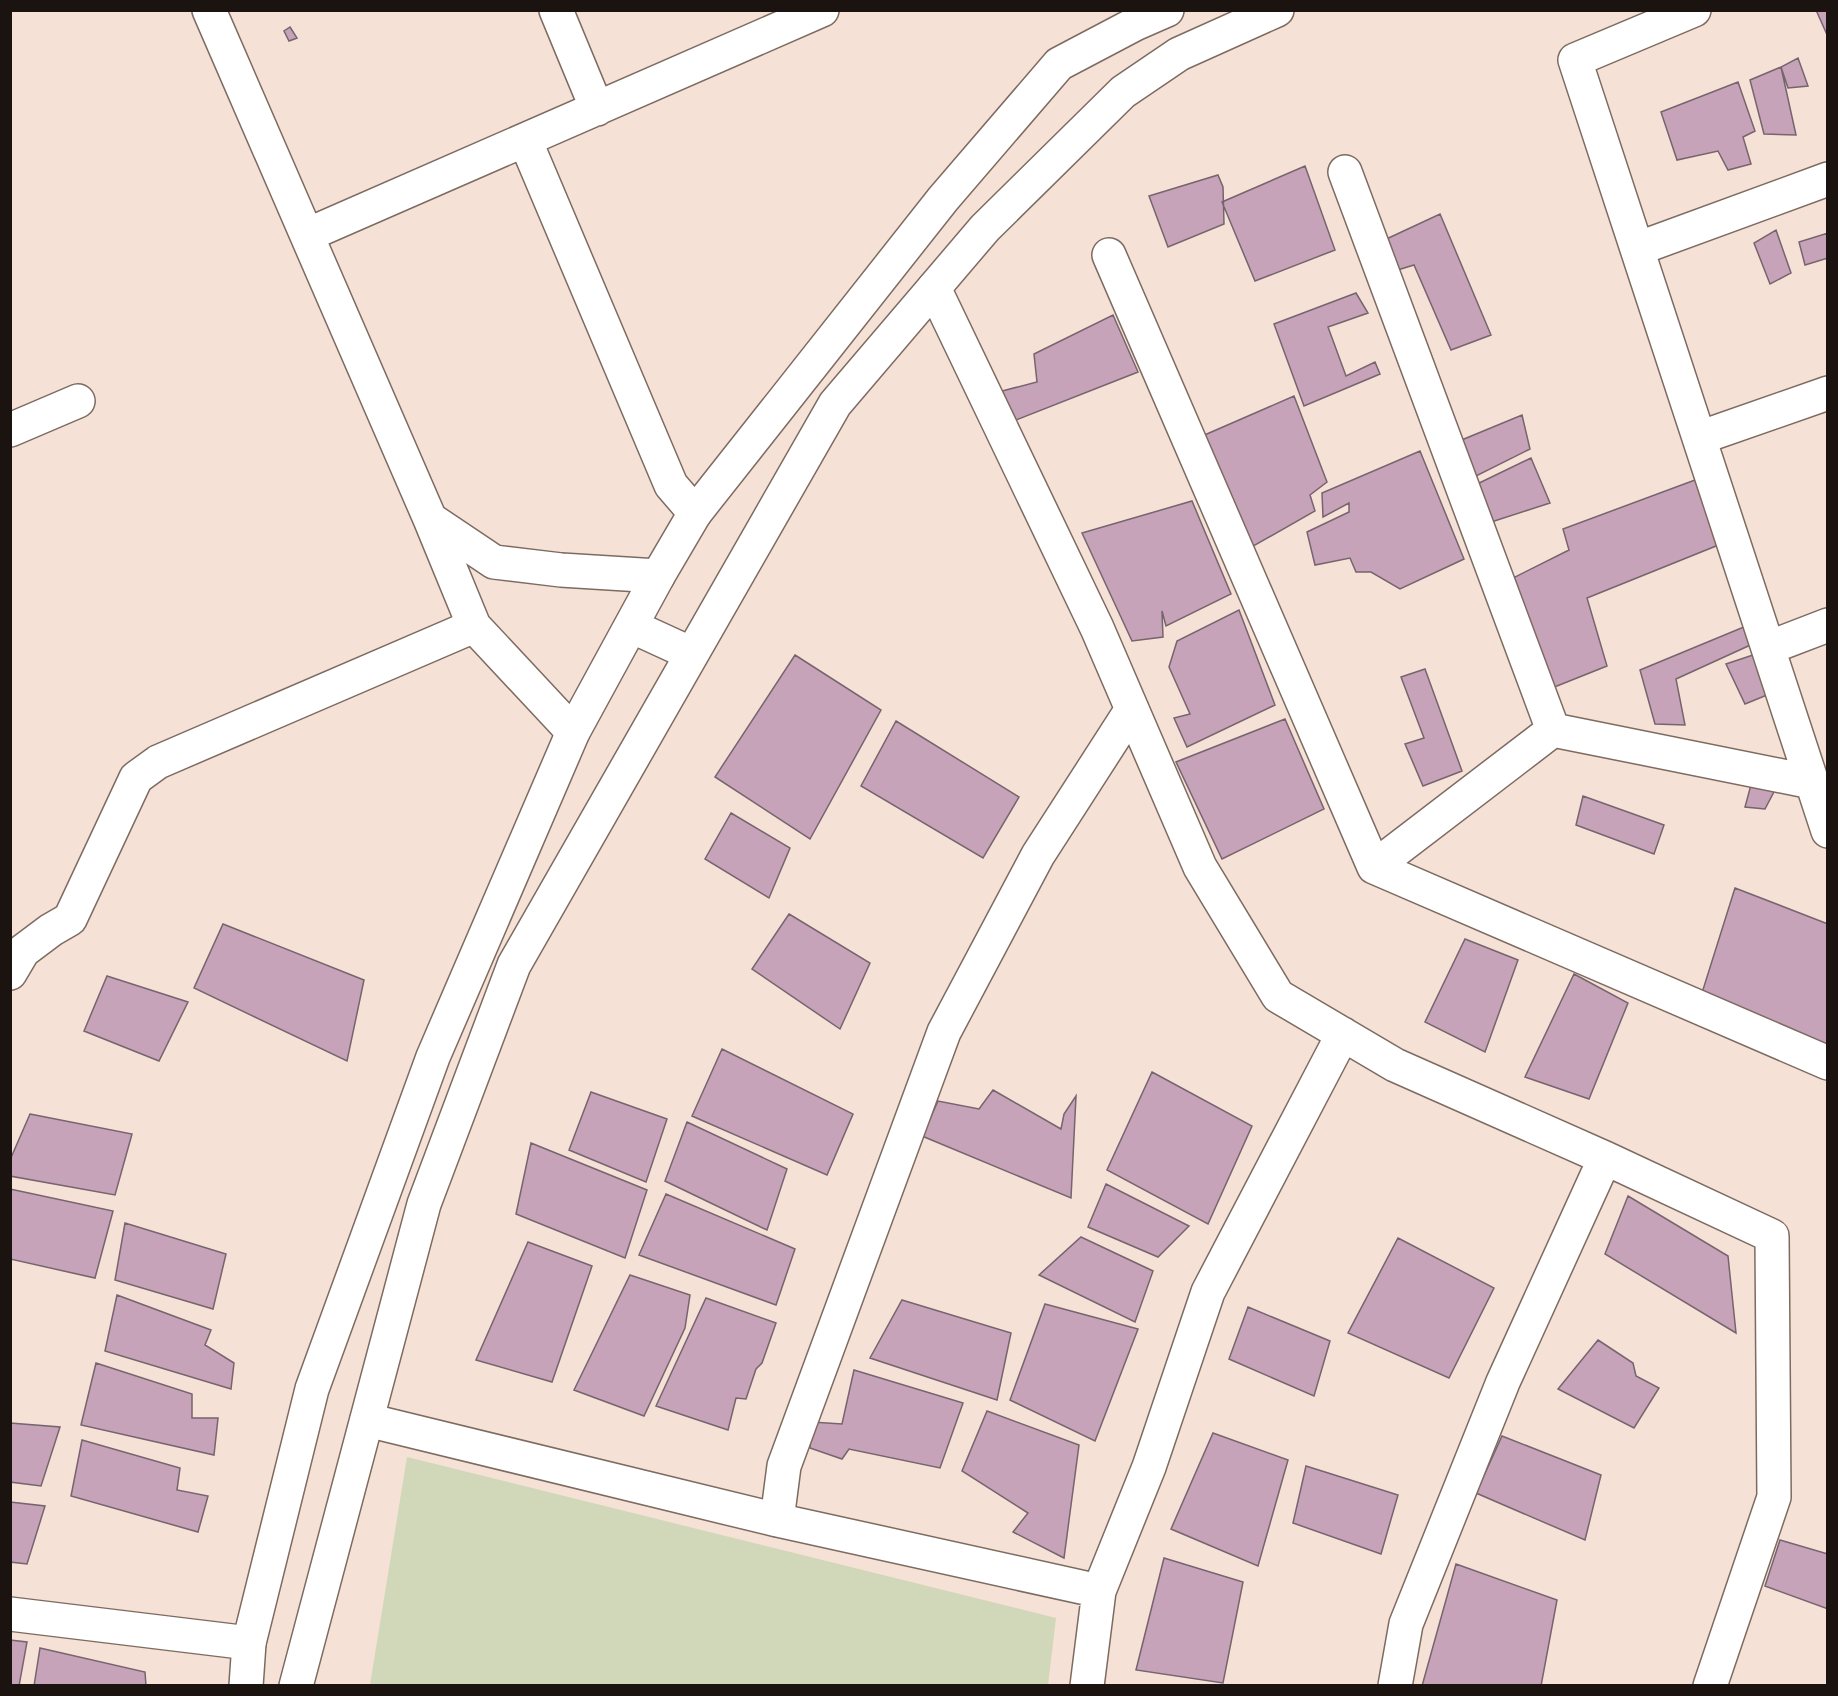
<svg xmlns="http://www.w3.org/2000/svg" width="1838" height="1696" viewBox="0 0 1838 1696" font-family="Rubik,sans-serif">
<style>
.green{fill:#d1d7b9}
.building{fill:#c6a3b8;stroke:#76646e;stroke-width:1.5}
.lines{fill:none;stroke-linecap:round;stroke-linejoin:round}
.minor-casing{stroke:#7d6b61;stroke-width:36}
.tertiary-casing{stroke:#7d6b61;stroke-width:36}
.minor{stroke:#fff;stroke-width:33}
.tertiary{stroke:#fff;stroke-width:33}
</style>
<rect width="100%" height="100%" fill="#f5e1d5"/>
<path class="green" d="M407,1457L1056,1618L1048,1685H370Z"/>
<path class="building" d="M1816,10H1828V37Z
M290,27L297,38L289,41L284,31Z
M1798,58L1808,86L1788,88L1781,67Z
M1781,67L1796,135L1764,134L1750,80Z
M1738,82L1755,131L1743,137L1751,164L1728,170L1718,151L1677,160L1661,112Z
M1305,166L1335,250L1255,281L1222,202Z
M1218,175L1223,187L1224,224L1168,247L1149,196Z
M1440,214L1491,335L1451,350L1414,265L1391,272L1380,242Z
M1776,230L1791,273L1770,284L1754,243Z
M1828,233V258L1805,265L1799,242Z
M1356,293L1368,313L1328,327L1346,376L1375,362L1380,374L1304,406L1274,324Z
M1113,315L1138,372L1011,422L1002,391L1037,382L1034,354Z
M1294,396L1327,482L1310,495L1315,511L1248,549L1200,437Z
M1522,415L1530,449L1470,479L1452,444Z
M1420,451L1464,559L1400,589L1371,572H1356L1350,558L1315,565L1307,532L1349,512V503L1323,517L1322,493Z
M1531,458L1550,503L1485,524L1471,487Z
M1695,480L1721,544L1587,598L1607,666L1552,688L1511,579L1569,550L1563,529Z
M1192,501L1231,594L1166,626L1162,611L1163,637L1132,641L1082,533Z
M1239,610L1275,705L1187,747L1174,718L1190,714L1169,667L1177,641Z
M1751,624L1757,642L1676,679L1685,725L1655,724L1640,670Z
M1756,654L1767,695L1745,704L1726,664Z
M795,655L881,710L810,839L715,777Z
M1425,669L1462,771L1423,786L1405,744L1424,738L1401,677Z
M1285,719L1324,809L1222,859L1176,762Z
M896,721L1019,797L983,858L861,786Z
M1752,781L1777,786L1765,809L1745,807Z
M1583,796L1664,825L1654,854L1576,825Z
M731,813L790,848L769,898L705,859Z
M1735,888L1828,924V1046L1701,996Z
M789,914L870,963L840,1029L752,969Z
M223,924L364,980L347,1061L194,988Z
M1465,939L1518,960L1485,1052L1425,1022Z
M1574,974L1628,1003L1589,1099L1525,1077Z
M107,976L188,1002L159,1061L84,1031Z
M722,1049L853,1114L827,1175L692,1116Z
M1152,1072L1252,1126L1208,1224L1107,1170Z
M993,1090L1061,1129L1064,1114L1076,1096L1071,1198L922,1136L938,1101L979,1109Z
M591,1092L667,1119L646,1182L569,1150Z
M30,1114L132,1134L115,1195L10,1176V1160Z
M687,1122L787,1169L767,1230L665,1181Z
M531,1143L647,1190L625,1258L516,1214Z
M1106,1184L1189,1226L1158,1257L1088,1227Z
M10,1189L113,1211L95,1278L10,1259Z
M666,1194L795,1249L776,1305L639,1255Z
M1628,1196L1728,1256L1736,1333L1605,1254Z
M125,1223L226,1254L213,1309L115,1280Z
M1081,1237L1153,1271L1135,1322L1039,1275Z
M1398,1238L1494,1288L1449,1378L1348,1333Z
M528,1242L592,1266L552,1382L476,1360Z
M630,1275L690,1295L685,1328L644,1416L574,1390Z
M117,1295L211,1330L205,1345L234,1363L231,1389L105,1351Z
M706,1298L776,1323L762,1363L756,1369L746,1399L736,1398L728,1430L656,1406Z
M902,1300L1011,1333L997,1400L870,1358Z
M1045,1304L1138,1329L1095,1441L1010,1400Z
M1248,1307L1330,1341L1314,1396L1229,1359Z
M1598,1340L1633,1363L1636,1376L1659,1388L1634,1428L1558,1389Z
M96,1363L192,1394V1418H218L214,1455L81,1425Z
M854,1370L963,1403L940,1468L849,1449L842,1459L810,1448L812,1422L842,1424Z
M987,1411L1079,1445L1064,1558L1013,1532L1028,1513L962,1471Z
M10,1423L60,1427L41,1486L10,1482Z
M1213,1433L1288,1460L1258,1566L1171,1529Z
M1502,1436L1601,1475L1585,1540L1476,1493Z
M82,1440L180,1468L177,1490L208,1496L198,1532L71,1496Z
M1306,1466L1398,1495L1381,1554L1293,1523Z
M10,1502L45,1506L27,1564L10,1562Z
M1780,1540L1828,1554V1609L1765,1586Z
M1164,1558L1243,1582L1223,1683L1136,1670Z
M1456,1564L1557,1600L1541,1686H1422Z
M10,1640L27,1642L19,1686H10Z
M40,1648L145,1672L146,1686H34Z"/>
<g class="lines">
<g class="minor-casing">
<path id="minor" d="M209,10L430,519L474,626L573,732
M556,10L597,109
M1694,10L1575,60L1828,831
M525,140L671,485L695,513
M1345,172L1553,730
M307,235L822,10
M1637,249L1828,179
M1109,255L1374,867L1828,1063
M934,288L1097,628L1200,867L1278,996L1395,1065L1605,1158L1772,1236L1774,1497L1710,1686
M10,430L78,401
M1699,438L1828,393
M430,519L494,562L561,570L658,576
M1768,648L1828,625
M1374,867L1553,730L1812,782
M10,973L23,951L51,930L70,919L136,778L158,762L474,626
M367,1420L777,1520L784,1466L944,1032L1038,855L1132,709
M777,1520L1099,1591L1087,1686
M1099,1591L1149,1467L1208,1292L1343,1034
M10,1614L249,1643
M1395,1686L1406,1624L1503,1382L1605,1158"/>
</g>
<g class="tertiary-casing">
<path id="tertiary" d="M631,626L692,654
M246,1686L249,1643L312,1389L433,1057L573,732L658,576L695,513L943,199L1059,64L1135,24L1167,10
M296,1686L424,1204L514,965L835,404L985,228L1123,92L1179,54L1277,10"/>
</g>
<use href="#minor" class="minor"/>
<use href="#tertiary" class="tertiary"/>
</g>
<rect width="1838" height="1696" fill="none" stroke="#1a1310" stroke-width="24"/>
</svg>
